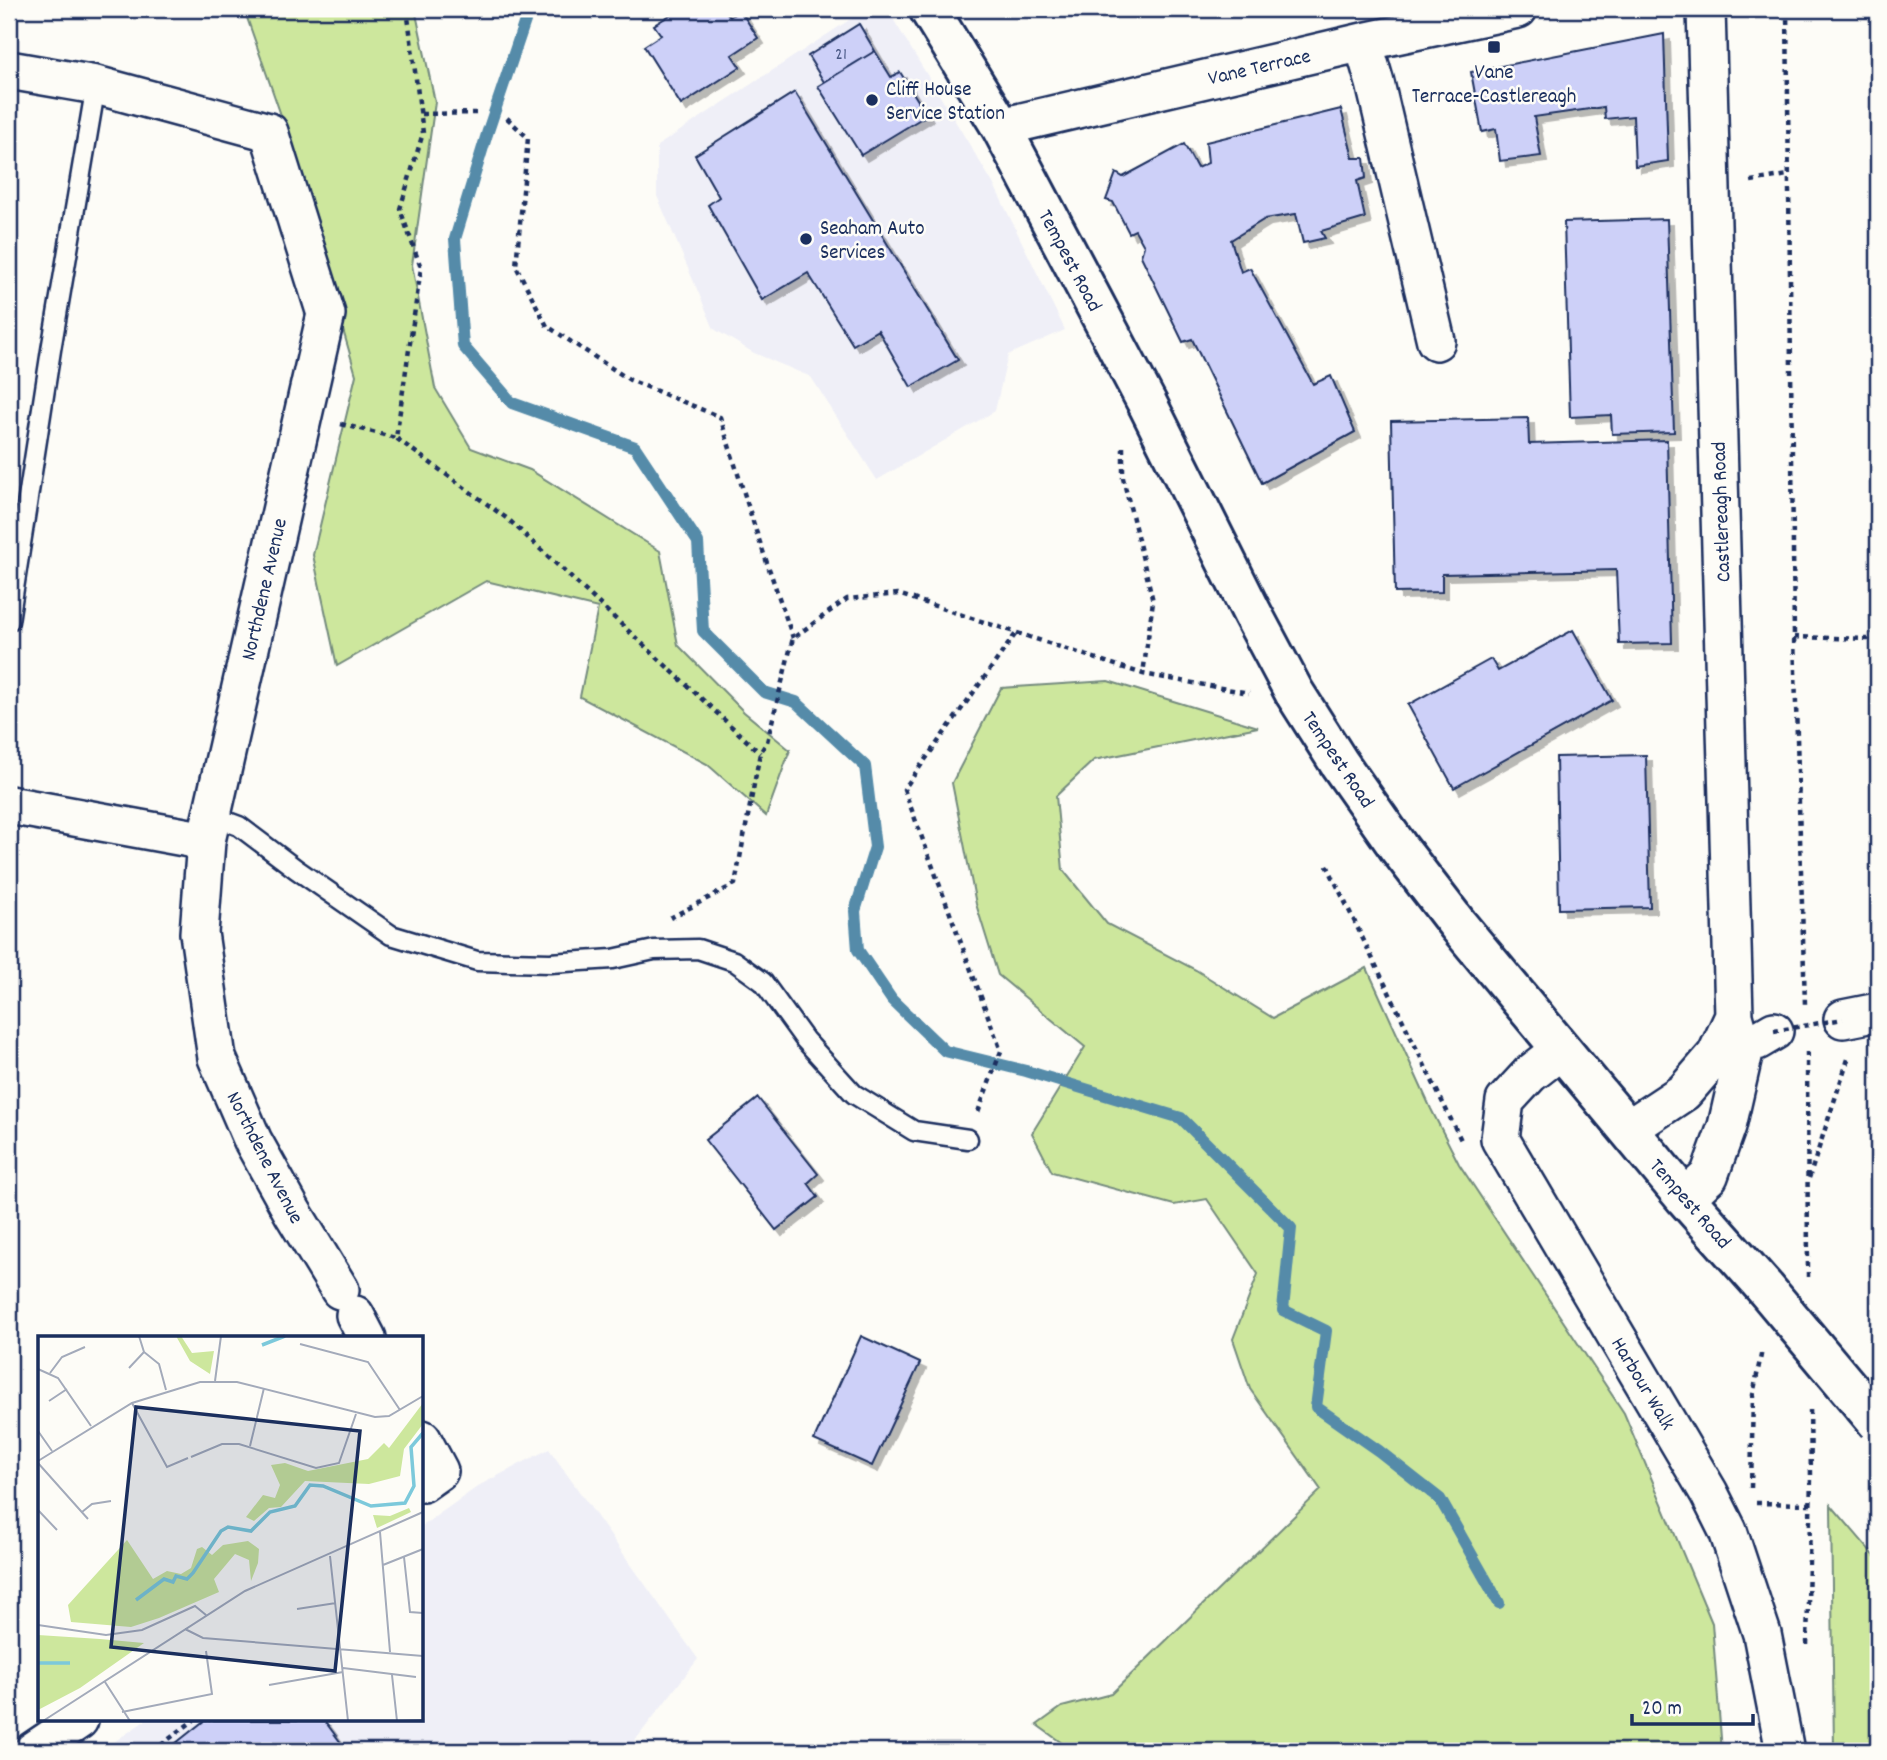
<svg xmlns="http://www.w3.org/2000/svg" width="1887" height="1760" viewBox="0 0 1887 1760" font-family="Dekko,sans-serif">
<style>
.built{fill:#efeff7}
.green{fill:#cde79d;stroke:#748b7e;stroke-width:2}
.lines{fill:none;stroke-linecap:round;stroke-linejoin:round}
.stream{stroke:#558ba9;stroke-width:12}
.building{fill:#cdd0f8;stroke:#1b2f5e;stroke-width:2;filter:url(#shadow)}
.lane-casing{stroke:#1b2f5e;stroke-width:23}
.street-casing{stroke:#1b2f5e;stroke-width:42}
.secondary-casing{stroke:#1b2f5e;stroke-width:44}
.path{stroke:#1b2f5e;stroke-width:4.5;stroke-dasharray:5 5;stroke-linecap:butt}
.lane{stroke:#fdfcf7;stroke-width:18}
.street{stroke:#fdfcf7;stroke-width:37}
.secondary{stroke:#fdfcf7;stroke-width:38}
.secondary-bridge-casing{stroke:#1b2f5e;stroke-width:44;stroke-linecap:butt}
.path-bridge{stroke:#1b2f5e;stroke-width:4.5;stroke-dasharray:5 5;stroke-linecap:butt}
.secondary-bridge{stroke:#fdfcf7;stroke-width:38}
.poi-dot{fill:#1b2f5e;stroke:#fdfcf7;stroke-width:2.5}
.labels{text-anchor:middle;stroke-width:5;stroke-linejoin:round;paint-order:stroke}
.number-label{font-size:18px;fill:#485784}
.street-label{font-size:21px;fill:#1b2f5e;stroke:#fdfcf7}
.poi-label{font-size:21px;fill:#1b2f5e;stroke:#fdfcf7;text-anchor:start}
.inset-river{fill:none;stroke:#7cc9db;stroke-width:3.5}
.inset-road{fill:none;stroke:#a3aaba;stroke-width:2}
.view{fill:#1b2f5e;fill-opacity:0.15;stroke:#1b2f5e;stroke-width:3.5}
.inset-edge{fill:none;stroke:#1b2f5e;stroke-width:3.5}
</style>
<defs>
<filter id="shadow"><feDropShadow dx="6" dy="6" stdDeviation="0" flood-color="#0004"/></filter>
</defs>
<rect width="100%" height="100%" fill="#fdfcf7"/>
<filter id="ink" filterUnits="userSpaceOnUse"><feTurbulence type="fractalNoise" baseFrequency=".0143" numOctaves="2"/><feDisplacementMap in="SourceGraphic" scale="14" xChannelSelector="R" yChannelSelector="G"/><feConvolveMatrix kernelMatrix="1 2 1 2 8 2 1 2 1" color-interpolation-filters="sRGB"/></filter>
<g filter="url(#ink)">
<path class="built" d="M866,9H887L994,185L1065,330L1008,355L995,411L877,480L811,377L754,353L714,329L657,196V146Z
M549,1449L698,1659L627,1751H101L146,1720H422V1526L480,1485Z"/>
<path class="green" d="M244,9H415L435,102L412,265L435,388L471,448L530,470L660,551L678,645L744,712L790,750L766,816L707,764L580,697L598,608L486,581L337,666L313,555L356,375L283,121Z
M1108,681L1258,727L1094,760L1056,796L1063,870L1107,924L1196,970L1273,1018L1367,968L1431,1109L1459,1164L1624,1413L1712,1623L1722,1751H1073L1037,1725L1062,1707L1111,1694L1321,1490L1250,1389L1233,1339L1258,1274L1207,1199L1174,1205L1052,1172L1032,1133L1085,1047L998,975L976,904L952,783L1001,688Z
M1831,1505L1878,1560V1751H1834Z"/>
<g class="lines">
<path class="stream" d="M529,9L487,134L455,239L463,346L512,403L635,447L698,542L703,631L764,692L796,702L865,766L875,847L855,911L858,950L892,1000L945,1051L1026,1071L1181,1118L1291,1228L1283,1310L1326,1331L1316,1407L1379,1451L1440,1499L1499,1603"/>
</g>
<path class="building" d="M680,9H724L730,17L740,10L758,38L732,55L740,67L681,105L644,46L661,35L654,25Z
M859,24L875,51L824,82L808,56Z
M1664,34L1668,161L1635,166L1633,116L1605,119L1604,107L1534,117L1541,156L1500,161L1496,129L1482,132L1471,72Z
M875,51L891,77L900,72L927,115L861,155L818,86Z
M795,92L958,360L911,387L878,330L853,345L808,273L762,300L708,205L719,197L695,155Z
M1341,109L1353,158H1364L1366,178L1357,181L1365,218L1321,231L1325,238L1303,243L1296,214L1265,219L1231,240L1241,272L1250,268L1313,384L1331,376L1355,432L1262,483L1192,339L1183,342L1141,256L1144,246L1135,230L1129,233L1113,202L1106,200L1116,173L1123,177L1184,144L1197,168L1208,163L1206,142Z
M1667,219L1674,432L1612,434L1611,415L1570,417L1564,222Z
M1528,418L1529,444L1667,440L1672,643L1619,644L1616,570L1442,574V592L1395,593L1391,421Z
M1573,630L1612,700L1454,788L1408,705L1491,659L1498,671Z
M1646,755L1650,907L1559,909L1556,757Z
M758,1098L818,1174L808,1183L818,1197L776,1230L705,1140Z
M861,1336L920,1363L872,1466L814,1440Z
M205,1720H324L347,1751H166Z"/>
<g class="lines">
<g class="lane-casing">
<path id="lane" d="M9,621L51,350L96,85
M212,816L239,826L296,869L391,935L477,961L550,963L613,959L654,950L698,949L734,961L763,982L805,1040L854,1094L914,1131L968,1139"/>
</g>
<g class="street-casing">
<path id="street" d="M1363,42L1375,83L1436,341
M9,70L96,85L269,132L326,314L206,841L199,933L217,1058L253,1141L293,1213L340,1290
M1001,127L1363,42L1518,9
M9,805L206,841
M1843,1019L1878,1012
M1757,1041L1774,1031
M1561,1050L1530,1074L1505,1101L1500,1139L1709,1493L1728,1531L1762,1634L1785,1751
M1628,1129L1684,1092L1716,1055L1734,1016
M1685,1198L1709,1176L1727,1126L1744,1052L1734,1016L1706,9
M355,1315L367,1338
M422,1439L439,1471L422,1483
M33,1751L79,1720"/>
</g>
<g class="secondary-casing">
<path id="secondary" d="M929,9L1001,127L1148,405L1252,613L1294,692L1339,763L1398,847L1458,925L1685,1198L1765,1288"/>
</g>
<path class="path" d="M407,9L423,133L400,209L421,268L396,438L509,520L760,753
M1787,9L1794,637L1805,1005
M421,114L478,113
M507,118L528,138L516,266L547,326L630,380L720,417L756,531L793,638
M1751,181L1788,175
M341,424L396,438
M1123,447V478L1153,601L1143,674
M1794,637L1868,639L1878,628
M1327,865L1461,1140
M670,918L735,884L760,753L767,742L793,638L847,599L898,594L1143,674L1249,693
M1807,1052L1808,1278
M978,1112L1001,1051L904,789L1017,632
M1809,1178L1849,1056
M1751,1488L1753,1395L1762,1350
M1756,1503L1811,1504
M1807,1645L1811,1477L1810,1406
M153,1751L194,1720"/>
<use href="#lane" class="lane"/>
<use href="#street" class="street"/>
<use href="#secondary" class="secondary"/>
<g class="secondary-bridge-casing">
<path id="secondary-bridge" d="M1765,1288L1878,1423"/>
</g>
<path class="path-bridge" d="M1774,1031L1843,1019"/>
<use href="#secondary-bridge" class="secondary-bridge"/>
</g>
</g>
<g class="poi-dot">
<rect x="1487" y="40" width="14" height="14" rx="3.5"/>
<circle cx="872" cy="100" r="7"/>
<circle cx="806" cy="239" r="7"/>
</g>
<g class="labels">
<g class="number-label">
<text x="841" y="59">21</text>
</g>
<g class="street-label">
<text transform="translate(1259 66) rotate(-13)" y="7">Vane Terrace</text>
<text transform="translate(1071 260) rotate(62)" y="7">Tempest Road</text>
<text transform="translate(1720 512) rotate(-92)" y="7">Castlereagh Road</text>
<text transform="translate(263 589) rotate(-77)" y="7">Northdene Avenue</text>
<text transform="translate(1339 759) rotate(56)" y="7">Tempest Road</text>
<text transform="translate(266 1157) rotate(63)" y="7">Northdene Avenue</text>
<text transform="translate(1691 1203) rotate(49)" y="7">Tempest Road</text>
<text transform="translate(1644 1383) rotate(59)" y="7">Harbour Walk</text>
</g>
<g class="poi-label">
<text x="1494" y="78" text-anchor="middle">Vane<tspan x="1494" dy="24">Terrace-Castlereagh</tspan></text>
<text x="886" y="95">Cliff House<tspan x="886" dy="24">Service Station</tspan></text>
<text x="820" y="234">Seaham Auto<tspan x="820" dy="24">Services</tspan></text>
</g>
</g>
<g transform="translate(38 1336)">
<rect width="385" height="385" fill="#fdfcf7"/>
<path d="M138,0H143L154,17L176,15L172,38L152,25ZM385,67V88L366,113L362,140L331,148L267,145L243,171L231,172L216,185L208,181L225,159L237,162L242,149L233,129L247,127L270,135L330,123L346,107L351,112ZM371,172L373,176L339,192L335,179L352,180ZM89,204L115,243L129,235L143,238L153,232L159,213L164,211L174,219L185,209L210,205L221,213L220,227L213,245L211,224L197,218L176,243L181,256L121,282L93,291L33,286L30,269ZM0,299L62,303L106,307L42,352L0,374Z" fill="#cde79d"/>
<path class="inset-river" d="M224,9L247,0M98,264L126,243L135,246L138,240L149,243L155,237L183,195L190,191L213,195L232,176L257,170L272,149L285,150L333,170L367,167L376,150L373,111L385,97M0,327H32"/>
<path class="inset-road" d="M101,0L106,16L121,28L128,54M262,8L330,26L362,74M91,32L106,16M0,33L20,42L53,90M12,37L24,21L47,11M177,45L183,0M11,65L29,53M94,67L129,131L150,122M0,95L14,115M212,110L226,52M153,121L184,108H201L278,132L301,127L318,78M0,125L94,67L162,46H199L337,81L351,80L385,60M0,127L50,183M0,174L19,194M44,176L54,168L73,165M342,196L352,316M292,220L310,385M366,221L372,276L385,277M345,229L385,213M259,273L298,267M0,289L68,299L104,294L157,270L168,279M147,293L165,302L385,320M305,332L378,341M354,339L359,385L385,384M67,346L92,385M231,349L305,336M84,376L174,358L168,315M5,385L207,255L385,176"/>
<path class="view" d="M98,71L322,95L297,335L73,311Z"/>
<rect width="385" height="385" class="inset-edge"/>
</g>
<rect width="1887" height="1760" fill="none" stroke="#fdfcf7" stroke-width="35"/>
<rect x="18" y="18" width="1852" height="1725" fill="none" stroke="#1b2f5e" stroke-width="2.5" filter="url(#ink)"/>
<path d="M1632 1714v10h121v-10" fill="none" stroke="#1b2f5e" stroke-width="3.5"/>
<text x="1642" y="1714" font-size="21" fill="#1b2f5e" stroke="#fdfcf7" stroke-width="5" paint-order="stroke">20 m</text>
</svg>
